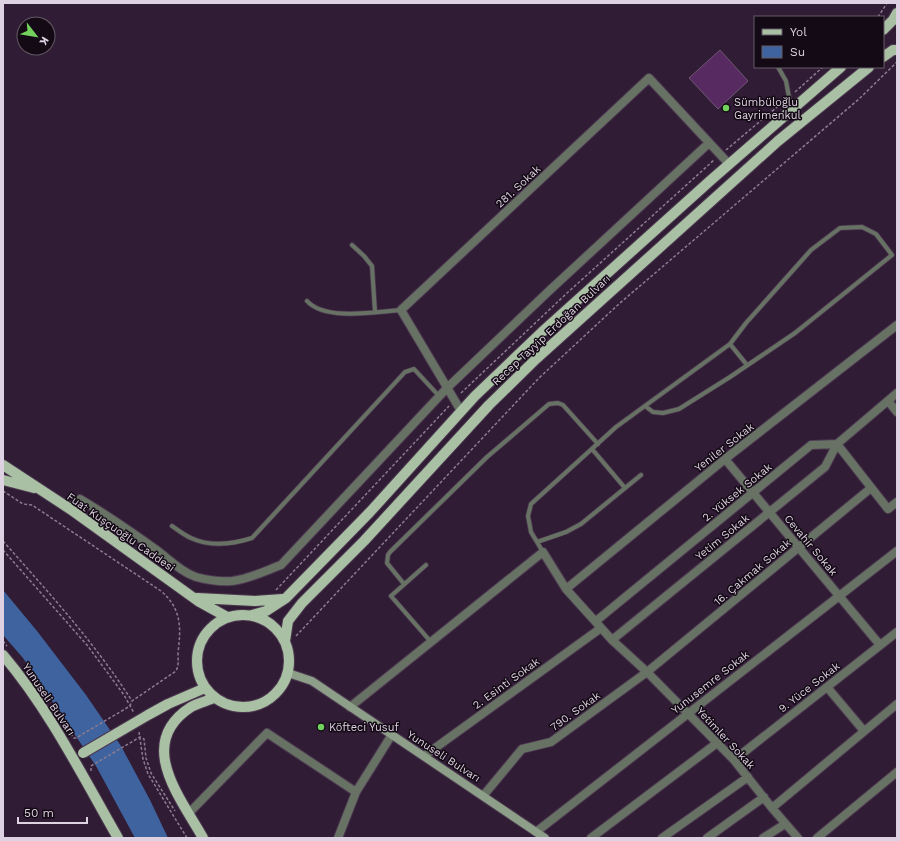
<svg xmlns="http://www.w3.org/2000/svg" width="900" height="841" viewBox="0 0 900 841" font-family="'Work Sans',sans-serif">
<style>
.water{fill:#3f639e}
.building{fill:#582a62;stroke:#6e5773}
.lines{fill:none;stroke-linecap:round;stroke-linejoin:round}
.lane-casing{stroke:#4c3950;stroke-width:5.5}
.street-casing{stroke:#4c3950;stroke-width:10}
.secondary-casing{stroke:#4c3950;stroke-width:10}
.primary-casing{stroke:#4c3950;stroke-width:12}
.path{stroke:#8d7c90;stroke-width:1.5;stroke-dasharray:3 2;stroke-linecap:butt}
.lane{stroke:#677265;stroke-width:4}
.street{stroke:#677265;stroke-width:8}
.secondary{stroke:#8d9e89;stroke-width:8}
.primary{stroke:#aac0a5;stroke-width:10}
.primary-bridge-casing{stroke:#4c3950;stroke-width:12;stroke-linecap:butt}
.primary-bridge{stroke:#aac0a5;stroke-width:10}
.poi-dot{fill:#72d25d;stroke:#130a15;stroke-width:1.5}
.labels{text-anchor:middle;stroke-width:3;stroke-linejoin:round;paint-order:stroke}
.poi-label{font-size:11px;fill:#ded1e1;stroke:#130a15;text-anchor:start}
.street-label{font-size:11px;fill:#ded1e1;stroke:#130a15}
</style>
<rect width="100%" height="100%" fill="#301c34"/>
<path class="water" d="M3,590L37,631L86,695L121,746L150,800L168,838H135L96,766L23,658L3,635Z"/>
<path class="building" d="M720,50L748,81L718,109L689,78Z"/>
<g class="lines">
<g class="lane-casing">
<path id="lane" d="M778,67L786,81L791,108
M352,245L364,256L372,266L375,312
M307,301C325,321 375,312 401,310
M730,344L747,365
M592,449L625,488
M172,526C178,530 184,535 191,538C210,547 233,544 252,538L405,372L414,369L439,396
M537,542L566,532L581,524L641,475
M543,552L531,532L528,516L531,504L616,427L730,344L746,323L811,250L840,228L862,227L876,234L892,255L795,333L730,377L679,409L663,413L653,412L645,406
M426,565L391,596L431,642
M404,584L387,563L388,555L390,552L487,457L549,404L558,403L563,405L598,444"/>
</g>
<g class="street-casing">
<path id="street" d="M888,401L897,412
M461,411L401,310L649,78L729,164
M725,459L880,645
M70,509L80,499C107,515 133,533 158,551C170,560 181,572 196,577C207,580 220,582 232,581C249,579 265,571 281,565L447,388L550,290L709,143
M566,589L725,459L897,325
M596,621L811,445L837,444L897,393
M612,640L825,467L837,444L888,509L897,502
M827,687L864,731
M350,707L543,552L566,589L612,640L647,672L734,760L772,808L798,838
M424,756L601,628
M734,760L897,632
M483,796L522,749L551,742L647,672L871,488
M772,808L897,704
M189,813L267,733L356,792
M536,832L897,551
M338,838L356,792L391,736
M591,838L717,743
M662,838L748,777
M707,838L764,797
M763,838L785,824
M817,838L897,772"/>
</g>
<g class="secondary-casing">
<path id="secondary" d="M288,673L312,681L545,838"/>
</g>
<g class="primary-casing">
<path id="primary" d="M883,30L893,20L897,13
M883,57L893,50H897
M3,465L70,509L198,601L227,617
M3,480L34,488
M197,598L255,601L283,599
M197 661a46 46 0 1 1 92 0a46 46 0 1 1-92 0Z
M252,615L266,611L286,598L370,512L475,396L542,332L711,180L841,67
M285,641L288,621L302,603L364,541L489,405L536,359L778,141L869,67
M3,655C49,709 83,777 118,838
M148,715L168,704L205,688
M203,838C180,797 135,743 191,707C198,703 207,701 214,698"/>
</g>
<path class="path" d="M878,17L887,3
M795,92L823,67
M726,150L783,102
M461,393L566,294L714,160
M3,491L23,504L32,505L161,591C182,609 181,628 178,653C178,660 179,665 176,671L132,701L130,706L76,738H74L70,733
M3,541C49,593 95,643 132,701
M3,550L87,645L124,695L134,713
M276,590L449,406
M296,636L539,378L620,303L859,99L897,62
M3,641L7,646
M139,732L143,759L148,774L187,838
M91,771V766L140,737L144,739L146,758L151,773L175,811"/>
<use href="#lane" class="lane"/>
<use href="#street" class="street"/>
<use href="#secondary" class="secondary"/>
<use href="#primary" class="primary"/>
<g class="primary-bridge-casing">
<path id="primary-bridge" d="M83,753L148,715"/>
</g>
<use href="#primary-bridge" class="primary-bridge"/>
</g>
<g class="poi-dot">
<circle cx="726" cy="108" r="4"/>
<circle cx="321" cy="727" r="4"/>
</g>
<g class="labels">
<g class="poi-label">
<text x="734" y="106">Sümbüloğlu<tspan x="734" dy="13">Gayrimenkul</tspan></text>
<text x="329" y="731">Köfteci Yusuf</text>
</g>
<g class="street-label">
<text transform="translate(518 186) rotate(-43)" y="4">281. Sokak</text>
<text transform="translate(551 330) rotate(-43)" y="4">Recep Tayyip Erdoğan Bulvarı</text>
<text transform="translate(724 447) rotate(-38)" y="4">Yeniler Sokak</text>
<text transform="translate(737 492) rotate(-39)" y="4">2. Yüksek Sokak</text>
<text transform="translate(121 532) rotate(35)" y="4">Fuat Kuşçuoğlu Caddesi</text>
<text transform="translate(722 537) rotate(-39)" y="4">Yetim Sokak</text>
<text transform="translate(811 545) rotate(50)" y="4">Cevahir Sokak</text>
<text transform="translate(752 572) rotate(-40)" y="4">16. Çakmak Sokak</text>
<text transform="translate(710 682) rotate(-38)" y="4">Yunusemre Sokak</text>
<text transform="translate(506 683) rotate(-36)" y="4">2. Esinti Sokak</text>
<text transform="translate(809 687) rotate(-38)" y="4">9. Yüce Sokak</text>
<text transform="translate(49 699) rotate(56)" y="4">Yunuseli Bulvarı</text>
<text transform="translate(575 711) rotate(-36)" y="4">790. Sokak</text>
<text transform="translate(726 738) rotate(47)" y="4">Yetimler Sokak</text>
<text transform="translate(444 756) rotate(33)" y="4">Yunuseli Bulvarı</text>
</g>
</g>
<rect width="900" height="841" fill="none" stroke="#ded1e1" stroke-width="8"/>
<rect x="754" y="16" width="130" height="52" fill="#130a15" stroke="#645a67"/>
<rect x="762" y="29" width="20" height="6" fill="#aac0a5" stroke="#645a67"/>
<text x="790" y="36" font-size="12" fill="#ded1e1">Yol</text>
<rect x="762" y="46" width="20" height="12" fill="#3f639e" stroke="#645a67"/>
<text x="790" y="56" font-size="12" fill="#ded1e1">Su</text>
<g transform="translate(36 36) rotate(121)"><circle r="19" fill="#130a15" stroke="#645a67"/>
<path d="M0-3L7 15L0 10L-7 15Z" fill="#72d25d"/>
<text y="-6" font-size="11" font-weight="bold" text-anchor="middle" fill="#ded1e1">K</text>
</g>
<path d="M18 817v6h69v-6" fill="none" stroke="#ded1e1" stroke-width="2"/>
<text x="24" y="817" font-size="12" fill="#ded1e1" stroke="#130a15" stroke-width="3" paint-order="stroke">50 m</text>
</svg>
